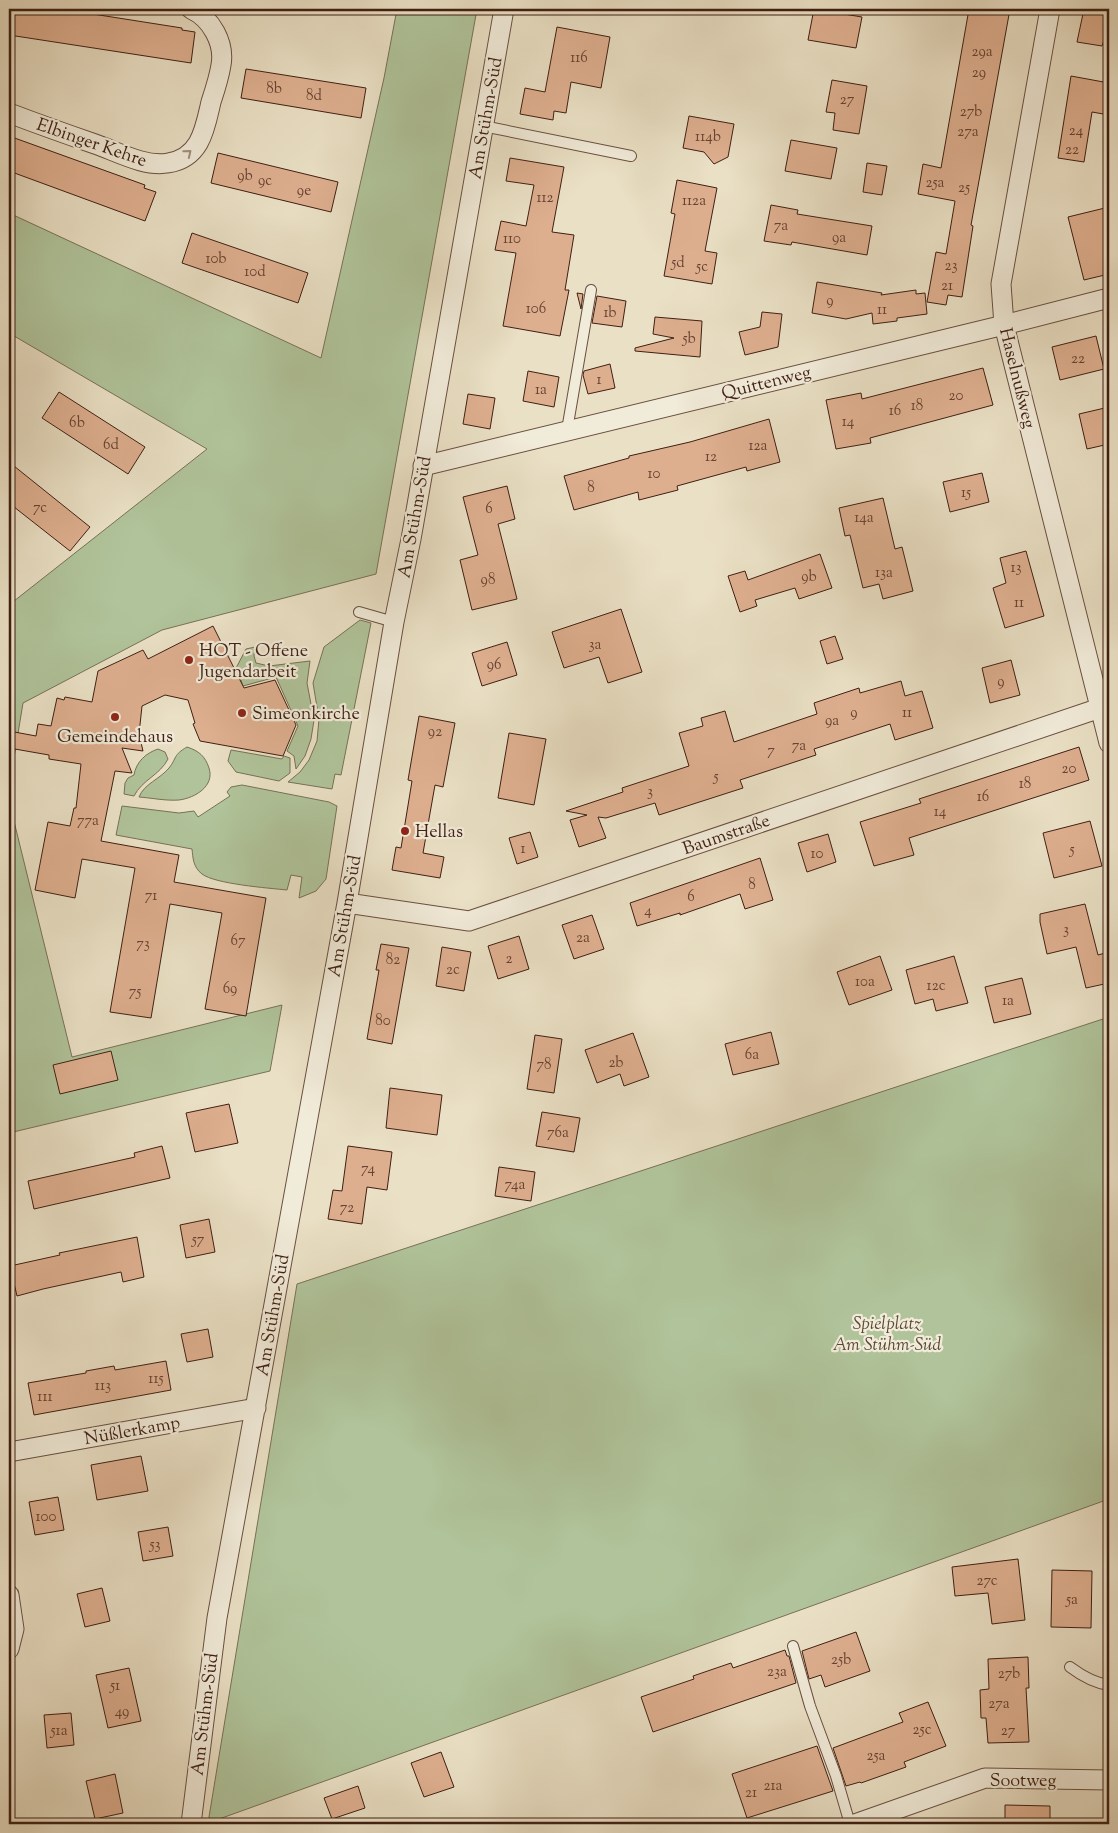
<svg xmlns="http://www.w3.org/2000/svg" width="1118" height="1833" viewBox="0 0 1118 1833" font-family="'Sorts Mill Goudy',serif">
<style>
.green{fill:#b0c39a;stroke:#787156}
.building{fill:#deaf8f;stroke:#3f1f13}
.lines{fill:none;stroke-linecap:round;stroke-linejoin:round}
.lane-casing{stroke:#6a4f40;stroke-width:12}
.street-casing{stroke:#6a4f40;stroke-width:21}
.lane{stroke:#f1ebd9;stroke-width:10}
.street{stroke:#f1ebd9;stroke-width:19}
.oneway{stroke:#a18f80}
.poi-dot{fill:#8f2418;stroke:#f1ebd9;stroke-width:2}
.labels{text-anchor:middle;stroke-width:4.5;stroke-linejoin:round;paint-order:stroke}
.number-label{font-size:15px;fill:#674332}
.street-label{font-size:18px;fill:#3f1f13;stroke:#f1ebd9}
.poi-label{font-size:18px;fill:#3f1f13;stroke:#f1ebd9;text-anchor:start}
.park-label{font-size:18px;font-style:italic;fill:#5b4835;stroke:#f1ebd9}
</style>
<rect width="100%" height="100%" fill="#eae0c5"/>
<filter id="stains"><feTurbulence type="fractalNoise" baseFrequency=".004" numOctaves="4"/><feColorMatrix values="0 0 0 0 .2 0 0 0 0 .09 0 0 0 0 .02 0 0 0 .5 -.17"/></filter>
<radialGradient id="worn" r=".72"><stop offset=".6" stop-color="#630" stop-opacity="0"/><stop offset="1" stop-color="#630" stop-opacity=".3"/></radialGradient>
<path class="green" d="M397,9H477L376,574L162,630L23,703L9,788V605L207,449L9,333V213L321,358L384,78Z
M360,620L371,623L341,775L335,774L332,789L288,782L300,772L309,760L317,741L319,719L313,683L324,647Z
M255,647L254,656L256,663L269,666L310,661L307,683L314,720L311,739L305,756L296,769L294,756L287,751L298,726L276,677L243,686L241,680L234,682V672L246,649Z
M187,747C199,751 205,756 209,768C215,786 195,798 179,800C166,801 152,798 139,797C144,784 160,779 169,768C177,758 173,755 187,747Z
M158,749L165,752L168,759C160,775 142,780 134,796L124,794L125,783L128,778L134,775C136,762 146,753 158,749Z
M231,750L282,759L284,756L290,758V773L279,781L236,772L228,761Z
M242,785L329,802L337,806L326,879L316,891L299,898L302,877L291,875L287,890C268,888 215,884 202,874C193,867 193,858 192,849L116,835L122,806L179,813L194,811L198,817L230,796L227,792L231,787Z
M9,801L72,1057L282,1005L270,1071L9,1133Z
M1109,1017V1499L208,1823L297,1284Z"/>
<path class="building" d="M13,9H61L182,28V30L195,32L191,63L9,35Z
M814,9L862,17L856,48L808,40Z
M969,9H1010L971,225L973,226L962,297L948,295L946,305L927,302L936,252L946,254L955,201L918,194L923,164L941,168Z
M1084,9H1109V41L1104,40L1102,46L1077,42Z
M557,27L610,37L601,88L571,82L566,113L554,111L553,120L520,114L525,88L545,92Z
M246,69L366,88L361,118L241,98Z
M1071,76L1109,83V115L1092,112L1084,162L1058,158Z
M832,80L867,86L859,134L833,130L835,113L826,112Z
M689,116L734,124L728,157L714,164L704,152L683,148Z
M9,136L145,185L144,188L156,192L145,221L9,171Z
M791,140L837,148L831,179L785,171Z
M218,153L338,182L331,212L211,183Z
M510,158L564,167L552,232L574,235L565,290H569L560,336L503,326L516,253L495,250L501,221L526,226L534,185L506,181Z
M867,163L887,166L882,195L863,192Z
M677,180L717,188L705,251L717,253L712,284L664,276L675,214L671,213Z
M771,205L798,210L797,214L872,226L867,255L792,242L791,245L764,241Z
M1109,207V274L1084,280L1068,217Z
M192,233L308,273L298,303L182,263Z
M817,282L882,293L881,295L916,290V294L925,293L927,314L897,318V321L873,324L872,313L846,319L812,313Z
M577,293L583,294L581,309Z
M597,296L626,301L622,327L592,323Z
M762,312L782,314L778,347L745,355L739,332L760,327Z
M655,317L702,321L700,357L635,351V348L674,338L653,334Z
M1096,336L1104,369L1060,380L1052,347Z
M610,364L615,388L588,394L583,375L584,371Z
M983,368L993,405L870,438L871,443L836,449L826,400L861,393L862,399Z
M528,371L559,377L554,407L523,401Z
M59,392L145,447L128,474L42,418Z
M468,394L495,398L490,429L463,424Z
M1109,407V444L1087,449L1079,414Z
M769,419L780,462L747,471L746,467L677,486L678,490L639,500L638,492L574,510L564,476L629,458V456L690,442Z
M9,462L90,527L70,551L9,503Z
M982,473L989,502L950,512L943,482Z
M507,486L515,519L498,524L517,599L472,610L460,560L478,555L463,497Z
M883,498L895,549L902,547L913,591L883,599L879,584L863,588L850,535L845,536L839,508Z
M1026,551L1044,616L1005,628L993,588L1006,583L1000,558Z
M820,554L832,588L799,599L795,588L755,600L757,606L740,612L728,576L745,571L748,580Z
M621,609L642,672L608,683L599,657L564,668L552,632Z
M213,626L244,688L275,680L296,725L283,756L200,741L193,724L195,723L188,700L165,695L142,706L139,734L143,751L122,748L132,773L115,771L101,841L179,855L174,882L266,898L246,1016L205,1009L222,913L170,904L151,1018L110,1012L135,868L82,859L75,898L35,890L48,822L70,826L74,808H76L81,764L49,759V755L9,748V731L36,736L38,724L51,726L57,698L64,700L65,697L92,702L98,671L143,650L148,659Z
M835,636L843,659L827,664L820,641Z
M507,642L517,675L482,686L472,653Z
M1011,660L1020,695L990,703L982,668Z
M901,681L905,696L922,691L933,728L895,740L890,724L814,749L816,755L740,780L743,788L659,815L655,803L606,818L598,817L606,838L579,847L570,820L587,815L566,811L623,792L622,788L689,766L679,733L703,726L701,718L725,711L734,742L817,714L814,703L859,688L860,693Z
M419,716L455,723L443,787L435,785L423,853L444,857L440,878L392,870L396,847L401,848L412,781L408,780Z
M509,733L546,739L534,805L498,798Z
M1079,747L1089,780L909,838L914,855L874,866L860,822L921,803L919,799Z
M1090,821L1102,866L1054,878L1043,833Z
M530,832L538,857L517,864L509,838Z
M828,834L836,862L807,872L798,843Z
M760,858L773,900L745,909L740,894L680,915V913L637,926L630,903Z
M1085,904L1098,955L1109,952V983L1086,988L1076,947L1047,954L1040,922V914Z
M592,915L604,949L574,959L562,925Z
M519,936L529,969L498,979L488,946Z
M381,944L409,948L392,1044L367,1039L379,970H376Z
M442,947L471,952L464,991L436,986Z
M880,956L892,990L849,1005L837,972Z
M954,956L968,1003L936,1011L933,999L915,1004L906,970Z
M1022,978L1031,1014L994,1023L985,987Z
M771,1032L779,1064L733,1075L725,1044Z
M633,1033L649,1077L624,1086L620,1074L597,1083L585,1050Z
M535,1035L562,1039L554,1093L527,1089Z
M111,1051L118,1080L60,1094L53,1065Z
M390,1088L442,1095L437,1135L386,1128Z
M229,1104L238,1143L195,1152L186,1113Z
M542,1112L580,1118L574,1152L536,1146Z
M162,1146L170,1178L34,1209L28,1181L135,1157L134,1153Z
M348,1146L392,1152L387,1190L367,1187L362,1224L328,1219L333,1190L342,1191Z
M499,1167L535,1172L531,1201L495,1196Z
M209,1219L215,1252L186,1258L180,1225Z
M137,1237L144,1277L123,1282L121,1272L43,1289L17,1296L10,1266L60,1255L59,1253Z
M208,1329L213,1357L187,1362L181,1334Z
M166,1361L171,1390L34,1415L28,1383L86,1373V1371L114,1366L115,1370Z
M141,1456L148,1491L97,1500L91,1465Z
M58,1497L64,1530L35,1535L29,1502Z
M168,1527L173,1556L143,1561L138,1532Z
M1018,1559L1025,1620L992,1624L988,1593L955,1596L952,1567Z
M1052,1570L1092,1571L1091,1628L1051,1627Z
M102,1588L110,1621L85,1627L77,1594Z
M856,1632L870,1671L825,1687L821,1675L809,1679L802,1651Z
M785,1650L787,1656H789L796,1683L653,1732L641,1697L694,1679L693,1676L731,1663L733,1668Z
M1028,1657L1029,1688H1026L1029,1742L988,1743L986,1718H981L980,1690L989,1689L988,1659Z
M129,1668L141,1721L108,1728L96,1675Z
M928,1702L946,1746L904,1762L906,1767L861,1783L860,1782L846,1786L833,1748L903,1722L899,1713Z
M71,1713L74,1745L47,1748L44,1715Z
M817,1746L833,1791L747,1818L732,1774Z
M441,1752L454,1787L424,1797L411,1763Z
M115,1774L123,1813L95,1819L86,1781Z
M358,1786L365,1808L332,1819L324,1798Z
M1005,1805L1050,1806V1824H1005Z"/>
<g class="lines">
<g class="lane-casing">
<path id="lane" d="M483,126L631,156
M567,430L591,290
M359,612L394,622
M793,1646L810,1706L836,1776L850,1824
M1070,1667C1082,1676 1094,1683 1109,1685"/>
</g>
<g class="street-casing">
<path id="street" d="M1050,9L1001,284L1004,325L1109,743
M9,113C38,124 66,134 95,144C118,152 144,167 168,163C201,158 205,128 211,102C215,90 219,78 221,65C225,43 211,18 191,9
M423,466L1004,325L1109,298
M347,903L469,921L1100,708
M9,1452L256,1408
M9,1595L14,1629L9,1649
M191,1824L217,1618L347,903L394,622L411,539L504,9
M855,1824L985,1778L1109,1780"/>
</g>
<use href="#lane" class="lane"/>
<use href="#street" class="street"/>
</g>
<defs><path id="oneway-chevron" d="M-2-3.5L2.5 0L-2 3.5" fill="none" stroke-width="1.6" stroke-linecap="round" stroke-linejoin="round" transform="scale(1.25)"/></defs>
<use class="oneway" href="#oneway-chevron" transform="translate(188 153) rotate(-39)"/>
<g class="poi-dot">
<circle cx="189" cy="660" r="5"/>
<circle cx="242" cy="713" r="5"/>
<circle cx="115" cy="717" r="5"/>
<circle cx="405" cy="831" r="5"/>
</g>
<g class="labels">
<g class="number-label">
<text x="982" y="56">29a</text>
<text x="579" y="62">116</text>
<text x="979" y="77">29</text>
<text x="274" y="93">8b</text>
<text x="314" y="100">8d</text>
<text x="847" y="104">27</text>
<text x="971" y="116">27b</text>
<text x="1076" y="135">24</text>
<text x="968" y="136">27a</text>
<text x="708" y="141">114b</text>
<text x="1072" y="154">22</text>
<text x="245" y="180">9b</text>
<text x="265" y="185">9c</text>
<text x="935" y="187">25a</text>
<text x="964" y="192">25</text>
<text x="304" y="195">9e</text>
<text x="545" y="202">112</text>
<text x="694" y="205">112a</text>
<text x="781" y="230">7a</text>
<text x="839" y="242">9a</text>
<text x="512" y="243">110</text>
<text x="216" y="263">10b</text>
<text x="678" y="267">5d</text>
<text x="951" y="270">23</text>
<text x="702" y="271">5c</text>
<text x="255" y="276">10d</text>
<text x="947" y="290">21</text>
<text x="830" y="305">9</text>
<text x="536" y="313">106</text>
<text x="882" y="314">11</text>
<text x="610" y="317">1b</text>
<text x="689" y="343">5b</text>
<text x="1078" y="363">22</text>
<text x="599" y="384">1</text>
<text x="541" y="394">1a</text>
<text x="956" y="400">20</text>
<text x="917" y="410">18</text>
<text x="895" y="415">16</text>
<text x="848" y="426">14</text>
<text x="77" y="427">6b</text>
<text x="111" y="449">6d</text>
<text x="758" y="450">12a</text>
<text x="711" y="461">12</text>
<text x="654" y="478">10</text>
<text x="591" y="492">8</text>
<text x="966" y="497">15</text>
<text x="40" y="512">7c</text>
<text x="489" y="513">6</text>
<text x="864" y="522">14a</text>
<text x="1016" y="572">13</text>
<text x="884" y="577">13a</text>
<text x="809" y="581">9b</text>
<text x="488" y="584">98</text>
<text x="1019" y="607">11</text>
<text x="595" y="649">3a</text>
<text x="494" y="669">96</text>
<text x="1001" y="686">9</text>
<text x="854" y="717">9</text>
<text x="907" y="717">11</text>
<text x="832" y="725">9a</text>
<text x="435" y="736">92</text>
<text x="799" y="750">7a</text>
<text x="771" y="755">7</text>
<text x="1069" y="773">20</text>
<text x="716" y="781">5</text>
<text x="1025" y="788">18</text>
<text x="650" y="796">3</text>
<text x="983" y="801">16</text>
<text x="940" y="816">14</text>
<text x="88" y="825">77a</text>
<text x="523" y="853">1</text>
<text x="1072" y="854">5</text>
<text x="817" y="858">10</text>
<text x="752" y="889">8</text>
<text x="151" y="900">71</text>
<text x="691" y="901">6</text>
<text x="648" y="915">4</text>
<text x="1066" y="934">3</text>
<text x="583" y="942">2a</text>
<text x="238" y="945">67</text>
<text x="143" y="948">73</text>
<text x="509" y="963">2</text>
<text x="393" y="964">82</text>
<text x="453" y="974">2c</text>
<text x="865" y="986">10a</text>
<text x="936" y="990">12c</text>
<text x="230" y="993">69</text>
<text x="135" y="996">75</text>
<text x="1008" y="1005">1a</text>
<text x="383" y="1025">80</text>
<text x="752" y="1059">6a</text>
<text x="616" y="1067">2b</text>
<text x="544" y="1069">78</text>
<text x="558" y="1137">76a</text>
<text x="368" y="1173">74</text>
<text x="515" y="1189">74a</text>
<text x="347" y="1212">72</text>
<text x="198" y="1244">57</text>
<text x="156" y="1383">115</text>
<text x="103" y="1390">113</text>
<text x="45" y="1401">111</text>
<text x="46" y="1521">100</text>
<text x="155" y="1549">53</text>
<text x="987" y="1585">27c</text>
<text x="1072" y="1604">5a</text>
<text x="841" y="1664">25b</text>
<text x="777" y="1676">23a</text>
<text x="1009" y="1678">27b</text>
<text x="115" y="1690">51</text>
<text x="999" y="1708">27a</text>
<text x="122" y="1716">49</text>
<text x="922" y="1734">25c</text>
<text x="59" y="1735">51a</text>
<text x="1008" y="1735">27</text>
<text x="876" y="1760">25a</text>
<text x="773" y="1790">21a</text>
<text x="751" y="1797">21</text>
</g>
<g class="street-label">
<text transform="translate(485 118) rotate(-80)" y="6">Am Stühm-Süd</text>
<text transform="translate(92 142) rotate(19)" y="6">Elbinger Kehre</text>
<text transform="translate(1018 378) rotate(76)" y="6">Haselnußweg</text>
<text transform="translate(766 382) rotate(-14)" y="6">Quittenweg</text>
<text transform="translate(414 517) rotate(-80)" y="6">Am Stühm-Süd</text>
<text transform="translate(726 834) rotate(-19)" y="6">Baumstraße</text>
<text transform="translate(344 916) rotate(-80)" y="6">Am Stühm-Süd</text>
<text transform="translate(272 1315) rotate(-80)" y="6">Am Stühm-Süd</text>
<text transform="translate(132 1430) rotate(-10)" y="6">Nüßlerkamp</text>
<text transform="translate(204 1714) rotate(-83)" y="6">Am Stühm-Süd</text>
<text x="1023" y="1786">Sootweg</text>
</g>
<g class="poi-label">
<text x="199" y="656">HOT - Offene<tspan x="199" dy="21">Jugendarbeit</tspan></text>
<text x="252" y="719">Simeonkirche</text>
<text x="115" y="742" text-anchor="middle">Gemeindehaus</text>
<text x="415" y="837">Hellas</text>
</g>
<g class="park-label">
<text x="887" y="1329">Spielplatz<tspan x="887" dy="21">Am Stühm-Süd</tspan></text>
</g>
</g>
<rect width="1118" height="1833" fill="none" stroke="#eae0c5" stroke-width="30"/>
<rect x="10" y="10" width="1098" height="1813" fill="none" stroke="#3f1f13" stroke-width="2.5"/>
<rect x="15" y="15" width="1088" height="1803" fill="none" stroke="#3f1f13"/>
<rect width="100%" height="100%" filter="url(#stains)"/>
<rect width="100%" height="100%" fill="url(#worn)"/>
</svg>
